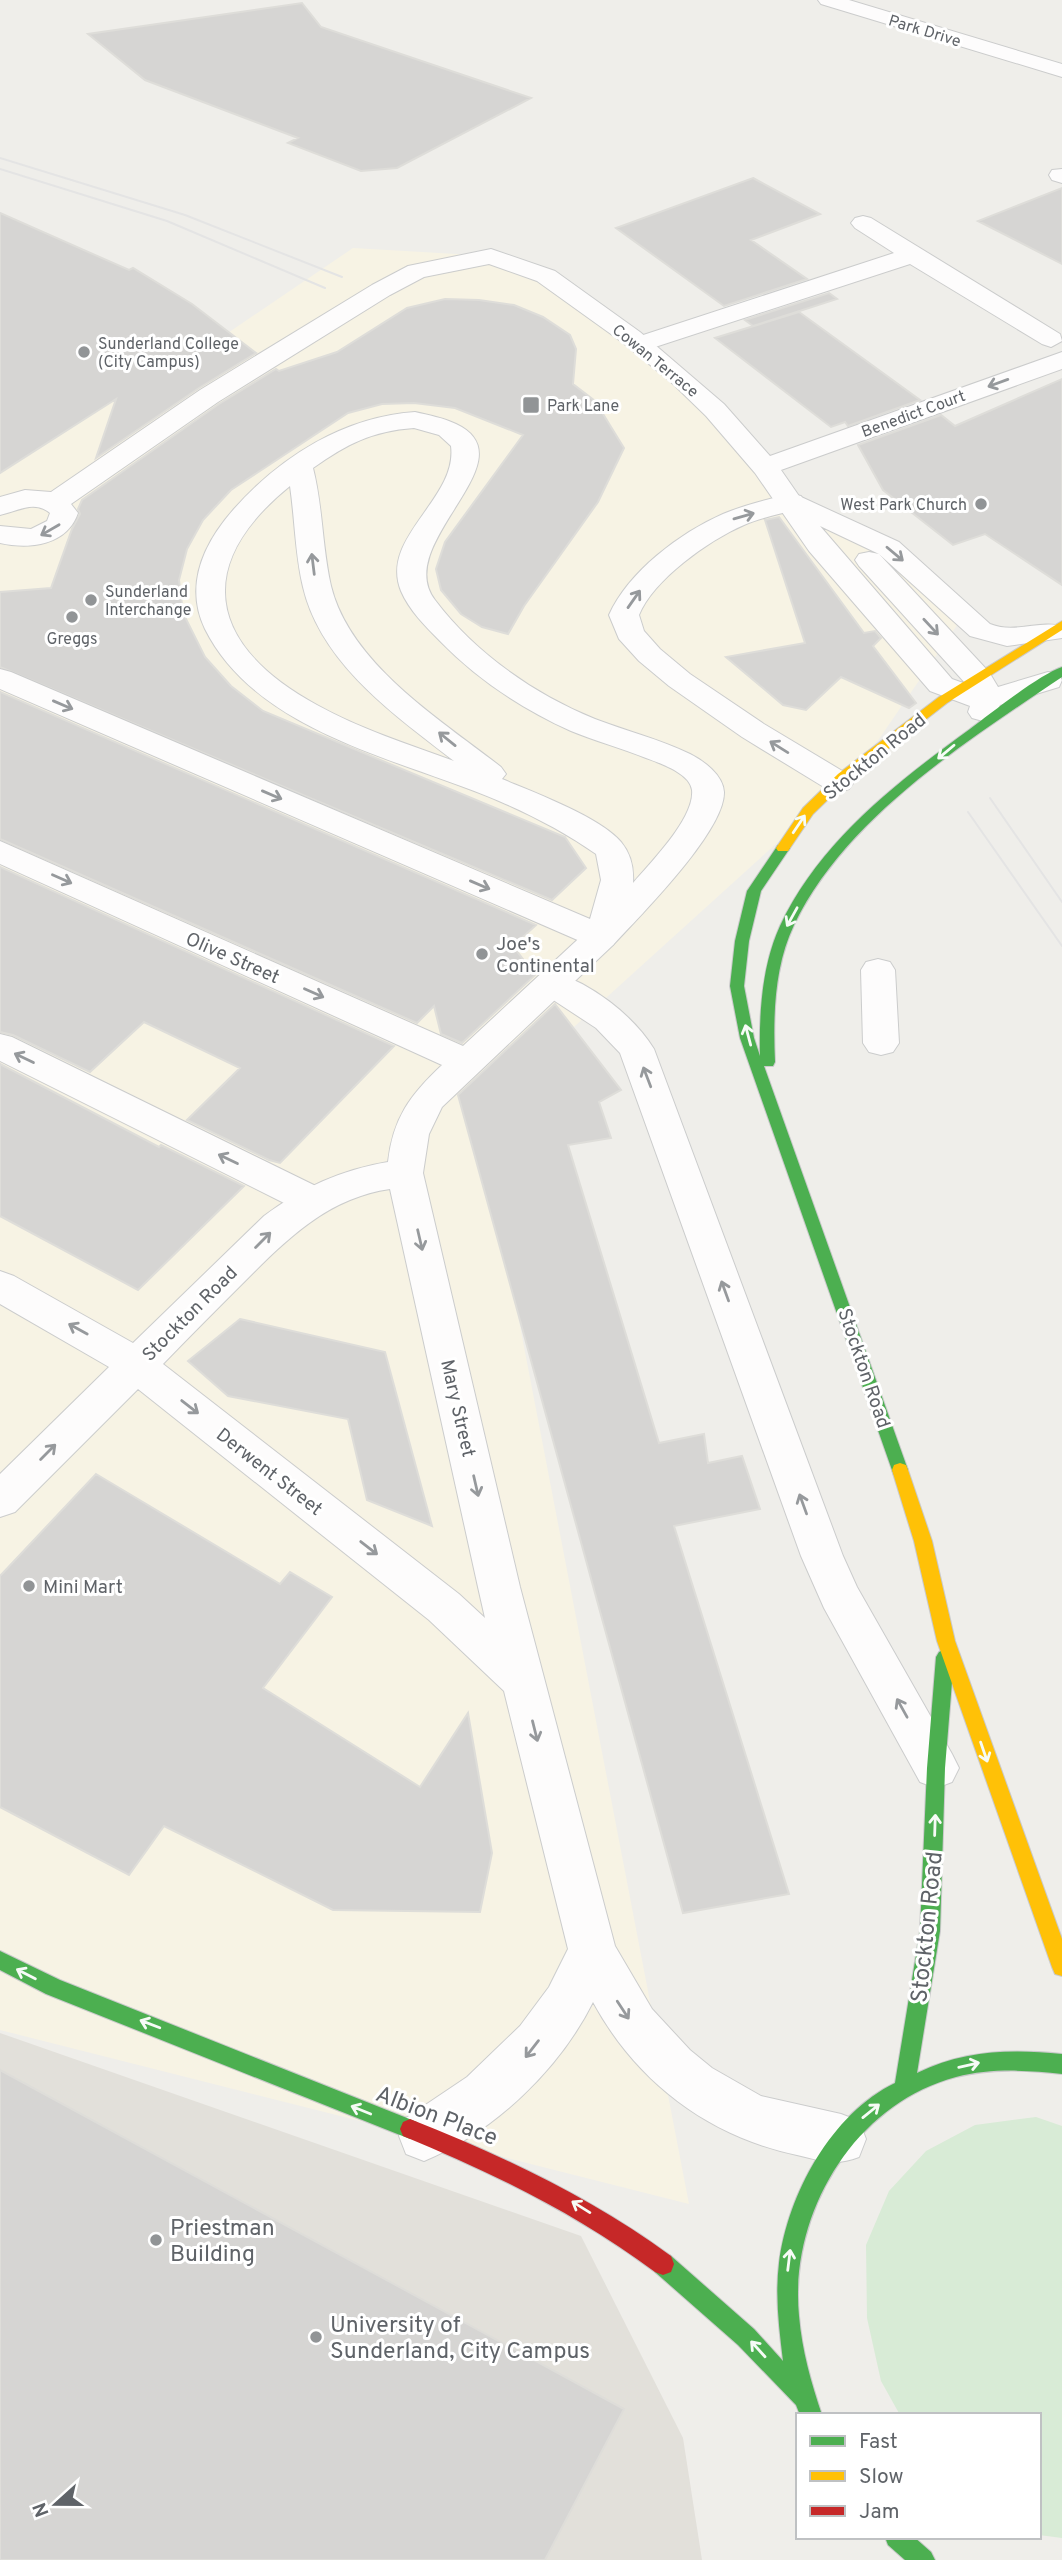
<svg xmlns="http://www.w3.org/2000/svg" width="1062" height="2560" viewBox="0 0 1062 2560" font-family="Overpass,sans-serif">
<style>
.commercial{fill:#f7f3e4}
.education{fill:#e2e0da}
.green{fill:#d8ebd6}
.building{fill:#d6d5d3;stroke:#deddd9;stroke-width:2}
.lines{fill:none;stroke-linecap:round;stroke-linejoin:round}
.lane-casing{stroke:#cbcccc;stroke-width:2}
.street-casing{stroke:#cbcccc;stroke-width:2}
.fast-casing{stroke:#cacacb;stroke-width:2}
.slow-casing{stroke:#cacacb;stroke-width:2}
.jam-casing{stroke:#cacacb;stroke-width:2}
.lane{fill:#fdfcfc;fill-rule:evenodd}
.street{fill:#fdfcfc;fill-rule:evenodd}
.fast{fill:#4caf50;fill-rule:evenodd}
.slow{fill:#ffc107;fill-rule:evenodd}
.jam{fill:#c62828;fill-rule:evenodd}
.tram{stroke:#e4e4e4;stroke-width:2}
.oneway{stroke:#96999c}
.oneway2{stroke:#f6fbf6}
.poi-dot{fill:#919496;stroke:#fff;stroke-width:2.5}
.labels{text-anchor:middle;stroke-width:6;stroke-linejoin:round;paint-order:stroke}
.far-street-label{font-size:16px;fill:#5f6368;stroke:#fff}
.far-poi-label{font-size:16px;fill:#5f6368;stroke:#fff;text-anchor:start}
.street-label{font-size:19px;fill:#5f6368;stroke:#fff}
.poi-label{font-size:19px;fill:#5f6368;stroke:#fff;text-anchor:start}
.near-street-label{font-size:23px;fill:#5f6368;stroke:#fff}
.near-poi-label{font-size:23px;fill:#5f6368;stroke:#fff;text-anchor:start}
</style>
<rect width="100%" height="100%" fill="#efeeea"/>
<path class="commercial" d="M353,248L491,256L546,276L640,344L791,502L863,534L964,615L879,739L799,823L479,1113L689,2204L0,2030V473L128,392L219,339Z"/>
<path class="education" d="M0,2033L581,2236L683,2438L702,2560H0Z"/>
<path class="green" d="M1036,2117L1062,2126V2538L1039,2535V2415H900L881,2381L867,2318L866,2245L889,2191L926,2151L975,2125Z"/>
<path class="building" d="M302,3L321,27L531,98L397,168L361,171L288,143L298,138L145,80L88,34Z
M753,178L820,214L751,240L807,279L724,306L616,228Z
M1062,188V264L978,221Z
M0,213L129,270L133,268L192,304L256,353L199,388L96,458L116,399L0,473Z
M829,293L837,299L753,326L745,320Z
M445,299L479,300L514,305L543,317L570,335L576,349L573,384L595,401L624,448L598,502L524,606L508,634L482,627L461,614L441,590L436,569L445,542L523,435L455,408L414,403L382,404L348,413L231,490L203,520L187,549L179,580L183,613L205,657L231,686L263,711L565,837L586,868L552,900L0,667V592L51,588L72,529L80,514L78,509L82,500L219,404L276,369L279,371L337,352L407,308Z
M799,312L920,400L848,426L845,422L831,427L715,338Z
M1062,379V585L985,534L953,545L883,490L858,445L941,415L955,426Z
M779,517L864,633L875,631L881,638L873,646L916,703L909,708L841,677L806,710L783,705L726,657L805,643L765,520Z
M0,692L536,925L513,946L535,975L462,1043L441,1034L434,1006L417,1023L0,839Z
M0,867L394,1046L280,1163L269,1160L187,1120L240,1068L144,1022L90,1072L13,1035L0,1032Z
M555,1004L621,1090L599,1102L611,1138L568,1145L659,1443L704,1434L708,1463L742,1456L760,1509L674,1526L789,1894L683,1913L458,1095Z
M0,1064L159,1147L161,1145L244,1186L138,1290L0,1216Z
M240,1319L385,1352L432,1526L367,1500L348,1419L228,1396L188,1361Z
M96,1474L280,1584L290,1572L332,1597L263,1688L420,1787L468,1713L492,1853L480,1912L333,1910L164,1826L129,1875L0,1807V1576Z
M0,2070L624,2409L545,2560H0Z"/>
<g class="lines">
<g class="lane-casing">
<path id="lane" d="M1062,169V183L1052,180L1049,175L1052,170Z
M863,216L871,218L1060,334L1062,341L1051,347L1042,344L910,264L649,349L640,352L631,349L627,344L631,339L894,253L855,228L851,223L855,218Z
M415,412C428,415 444,418 456,424C532,460 391,543 435,600C475,653 534,694 595,719C626,731 660,739 690,754C704,761 723,775 724,792C725,831 640,916 613,945L601,948L589,945L0,689V669L11,672L590,919L601,880L596,854C566,833 534,816 499,801C401,759 257,733 205,629C184,585 204,543 234,509C281,456 344,417 415,412ZM414,428L439,435L451,446C458,499 379,537 401,591C409,610 426,627 440,641C477,679 522,709 571,731C595,741 621,748 646,758C659,763 690,773 692,790C695,818 650,863 633,883C634,868 631,854 621,842C600,817 533,792 502,779L506,774L501,767C441,720 350,664 331,586C322,547 323,507 313,468C347,444 372,431 414,428ZM290,486C295,520 295,554 303,587C321,664 396,716 454,761C408,744 360,729 317,705C209,646 191,566 290,486Z
M791,494L801,496L805,502L801,508C782,514 762,517 744,525C709,540 653,580 639,615L644,631L660,649L690,674L764,724L849,775L854,782L849,789L838,792L827,789L742,737L669,686L639,661L619,639L609,615C629,571 680,533 723,514C744,505 768,499 791,494Z
M878,959L890,962L895,970L899,1043L893,1052L881,1055L869,1052L863,1043L861,970L866,962Z
M553,972C591,983 633,1015 654,1049L843,1556L857,1587L952,1754L959,1768L952,1782L936,1788L920,1782L824,1608L801,1556L620,1053L596,1028L541,992L536,984L541,976Z
M0,1034L12,1037L324,1190L330,1200L324,1210L311,1214L298,1210L0,1061Z"/>
</g>
<g class="street-casing">
<path id="street" d="M818,0H849L1062,64V77L821,4Z
M491,249L555,271L640,332L724,404L770,456L1062,352V369L781,470L799,496L899,542L990,624C1015,634 1038,620 1062,626V638L1007,646L970,636L879,554L820,526L952,679L966,684L859,566L855,560L859,554L869,552L879,554L989,672L998,687L1048,672L1059,675L1062,680L1059,687L1000,705L994,718L983,721L972,718L968,712L970,706L930,691L809,551L755,473L706,416L671,382L622,342L537,281L489,264L424,277L390,295L218,402L71,504L78,513C67,545 30,550 0,543V526L31,529L47,521L50,513C34,500 18,511 0,515V497L25,490L51,492L200,390L372,285L408,266Z
M0,841L463,1046L589,929L601,926L613,929L618,937L613,945L442,1107L429,1134L423,1173L520,1587L615,1946L652,2009L690,2050L712,2068L761,2096L841,2114L859,2121L866,2139L859,2157C836,2166 821,2161 797,2155C707,2136 636,2081 593,2002C559,2070 494,2132 424,2161L406,2154L399,2136L406,2118L467,2077L520,2026L549,1987L568,1949L504,1691L429,1620L138,1389L15,1512L0,1517V1474L109,1367L0,1304V1271L14,1276L133,1343L264,1216C302,1188 340,1170 388,1162C393,1118 410,1095 442,1065L0,864ZM390,1189L478,1587L485,1618L459,1594L163,1364C189,1337 216,1310 243,1283C286,1240 327,1198 390,1189Z"/>
</g>
<g class="fast-casing">
<path id="fast" d="M1062,667V677C967,741 845,818 794,925C774,967 773,1017 775,1062L773,1066H764L908,1470L906,1475L900,1477L894,1475L892,1470L740,1038L730,986L735,941L747,891L778,845H788L790,848L761,891L749,941L744,986L754,1038L760,1056C759,1013 762,965 780,926C819,842 897,782 970,729C990,714 1040,674 1062,667Z
M945,1649L951,1652L954,1657L945,1768L940,1931L917,2073C964,2050 1011,2049 1062,2054V2074C1027,2070 991,2068 956,2077C854,2104 789,2214 799,2316C802,2351 811,2382 822,2415H800L796,2405L738,2345L655,2272L652,2264L655,2256L663,2253L671,2256L754,2329L783,2361C779,2328 775,2296 779,2263C788,2194 831,2114 895,2083L920,1931L927,1768L936,1657L939,1652Z
M0,1951L60,1980L417,2122L420,2129L417,2136L410,2139L46,1994L0,1970Z
M885,2537H914L931,2552L935,2560H905L888,2545Z"/>
</g>
<g class="slow-casing">
<path id="slow" d="M1062,621V630L947,703L848,780L813,814L788,851H778L776,848L803,808L838,774L939,697Z
M900,1463L906,1465L908,1470L932,1541L955,1641L1062,1939V1976L1055,1974L1052,1967L937,1641L914,1541L892,1470L894,1465Z"/>
</g>
<g class="jam-casing">
<path id="jam" d="M410,2119C503,2156 590,2197 671,2256L674,2264L671,2272L663,2275L655,2272C577,2214 493,2173 403,2136L400,2129L403,2122Z"/>
</g>
<use href="#lane" class="lane"/>
<use href="#street" class="street"/>
<use href="#fast" class="fast"/>
<use href="#slow" class="slow"/>
<use href="#jam" class="jam"/>
<path class="tram" d="M0,158L185,215L342,277
M0,169L167,221L325,288
M990,798L1062,902
M968,812L1062,946"/>
</g>
<defs><path id="oneway-shaft" d="M-6 0H5M1.5-3L5.5 0L1.5 3" fill="none" stroke-width="1.6" stroke-linecap="round" stroke-linejoin="round" transform="scale(1.75)"/></defs>
<g class="oneway">
<use href="#oneway-shaft" transform="translate(998 383) rotate(160)"/>
<use href="#oneway-shaft" transform="translate(744 516) rotate(-16)"/>
<use href="#oneway-shaft" transform="translate(50 530) rotate(150)"/>
<use href="#oneway-shaft" transform="translate(895 554) rotate(40)"/>
<use href="#oneway-shaft" transform="translate(313 564) rotate(-97)"/>
<use href="#oneway-shaft" transform="translate(634 599) rotate(-55)"/>
<use href="#oneway-shaft" transform="translate(931 627) rotate(47)"/>
<use href="#oneway-shaft" transform="translate(63 705) rotate(23)"/>
<use href="#oneway-shaft" transform="translate(447 739) rotate(-141)"/>
<use href="#oneway-shaft" transform="translate(779 747) rotate(-148)"/>
<use href="#oneway-shaft" transform="translate(272 795) rotate(23)"/>
<use href="#oneway-shaft" transform="translate(62 879) rotate(24)"/>
<use href="#oneway-shaft" transform="translate(480 885) rotate(23)"/>
<use href="#oneway-shaft" transform="translate(314 993) rotate(24)"/>
<use href="#oneway-shaft" transform="translate(24 1058) rotate(-154)"/>
<use href="#oneway-shaft" transform="translate(647 1077) rotate(-111)"/>
<use href="#oneway-shaft" transform="translate(228 1159) rotate(-154)"/>
<use href="#oneway-shaft" transform="translate(263 1240) rotate(-45)"/>
<use href="#oneway-shaft" transform="translate(420 1240) rotate(77)"/>
<use href="#oneway-shaft" transform="translate(725 1291) rotate(-110)"/>
<use href="#oneway-shaft" transform="translate(78 1329) rotate(-151)"/>
<use href="#oneway-shaft" transform="translate(190 1407) rotate(38)"/>
<use href="#oneway-shaft" transform="translate(48 1452) rotate(-45)"/>
<use href="#oneway-shaft" transform="translate(476 1486) rotate(77)"/>
<use href="#oneway-shaft" transform="translate(803 1504) rotate(-110)"/>
<use href="#oneway-shaft" transform="translate(369 1548) rotate(38)"/>
<use href="#oneway-shaft" transform="translate(902 1708) rotate(-119)"/>
<use href="#oneway-shaft" transform="translate(535 1731) rotate(76)"/>
<use href="#oneway-shaft" transform="translate(623 2010) rotate(57)"/>
<use href="#oneway-shaft" transform="translate(532 2049) rotate(128)"/>
</g>
<g class="oneway2">
<use href="#oneway-shaft" transform="translate(946 752) rotate(140)"/>
<use href="#oneway-shaft" transform="translate(799 824) rotate(-56)"/>
<use href="#oneway-shaft" transform="translate(792 917) rotate(119)"/>
<use href="#oneway-shaft" transform="translate(748 1035) rotate(-105)"/>
<use href="#oneway-shaft" transform="translate(984 1752) rotate(71)"/>
<use href="#oneway-shaft" transform="translate(935 1825) rotate(-88)"/>
<use href="#oneway-shaft" transform="translate(26 1974) rotate(-153)"/>
<use href="#oneway-shaft" transform="translate(150 2024) rotate(-159)"/>
<use href="#oneway-shaft" transform="translate(969 2065) rotate(-13)"/>
<use href="#oneway-shaft" transform="translate(361 2110) rotate(-158)"/>
<use href="#oneway-shaft" transform="translate(871 2111) rotate(-39)"/>
<use href="#oneway-shaft" transform="translate(581 2207) rotate(-148)"/>
<use href="#oneway-shaft" transform="translate(789 2260) rotate(-83)"/>
<use href="#oneway-shaft" transform="translate(758 2349) rotate(-132)"/>
</g>
<g class="poi-dot">
<circle cx="84" cy="352" r="7"/>
<rect x="522" y="396" width="18" height="18" rx="3.5"/>
<circle cx="981" cy="504" r="7"/>
<circle cx="91" cy="600" r="7"/>
<circle cx="72" cy="617" r="7"/>
<circle cx="482" cy="954" r="7"/>
<circle cx="29" cy="1586" r="7"/>
<circle cx="156" cy="2240" r="7"/>
<circle cx="316" cy="2337" r="7"/>
</g>
<g class="labels">
<g class="far-street-label">
<text transform="translate(925 30) rotate(17)" y="6">Park Drive</text>
<text transform="translate(656 360) rotate(39)" y="6">Cowan Terrace</text>
<text transform="translate(913 413) rotate(-20)" y="6">Benedict Court</text>
</g>
<g class="far-poi-label">
<text x="98" y="349">Sunderland College<tspan x="98" dy="18">(City Campus)</tspan></text>
<text x="547" y="411">Park Lane</text>
<text x="967" y="510" text-anchor="end">West Park Church</text>
<text x="105" y="597">Sunderland<tspan x="105" dy="18">Interchange</tspan></text>
<text x="72" y="644" text-anchor="middle">Greggs</text>
</g>
<g class="street-label">
<text transform="translate(874 756) rotate(-39)" y="7">Stockton Road</text>
<text transform="translate(233 957) rotate(24)" y="7">Olive Street</text>
<text transform="translate(189 1313) rotate(-45)" y="7">Stockton Road</text>
<text transform="translate(865 1368) rotate(71)" y="7">Stockton Road</text>
<text transform="translate(459 1408) rotate(77)" y="7">Mary Street</text>
<text transform="translate(270 1471) rotate(38)" y="7">Derwent Street</text>
</g>
<g class="poi-label">
<text x="496" y="950">Joe's<tspan x="496" dy="22">Continental</tspan></text>
<text x="43" y="1593">Mini Mart</text>
</g>
<g class="near-street-label">
<text transform="translate(926 1927) rotate(-84)" y="8">Stockton Road</text>
<text transform="translate(437 2115) rotate(21)" y="8">Albion Place</text>
</g>
<g class="near-poi-label">
<text x="170" y="2235">Priestman<tspan x="170" dy="26">Building</tspan></text>
<text x="330" y="2332">University of<tspan x="330" dy="26">Sunderland, City Campus</tspan></text>
</g>
</g>
<rect x="796" y="2413" width="245" height="126" fill="#ffffff" stroke="#bfc1c3" stroke-width="2"/>
<rect x="810" y="2436" width="35" height="10" fill="#4caf50" stroke="#bfc1c3" stroke-width="2"/>
<text x="859" y="2448" font-size="21" fill="#5f6368">Fast</text>
<rect x="810" y="2471" width="35" height="10" fill="#ffc107" stroke="#bfc1c3" stroke-width="2"/>
<text x="859" y="2483" font-size="21" fill="#5f6368">Slow</text>
<rect x="810" y="2506" width="35" height="10" fill="#c62828" stroke="#bfc1c3" stroke-width="2"/>
<text x="859" y="2518" font-size="21" fill="#5f6368">Jam</text>
<g transform="translate(56 2504) rotate(249)" stroke="#ffffff" stroke-width="5" paint-order="stroke">
<path d="M0-5L12 26L0 18L-12 26Z" fill="#5f6368"/>
<text y="-10" font-size="19" font-weight="bold" text-anchor="middle" fill="#5f6368">N</text>
</g>
</svg>
